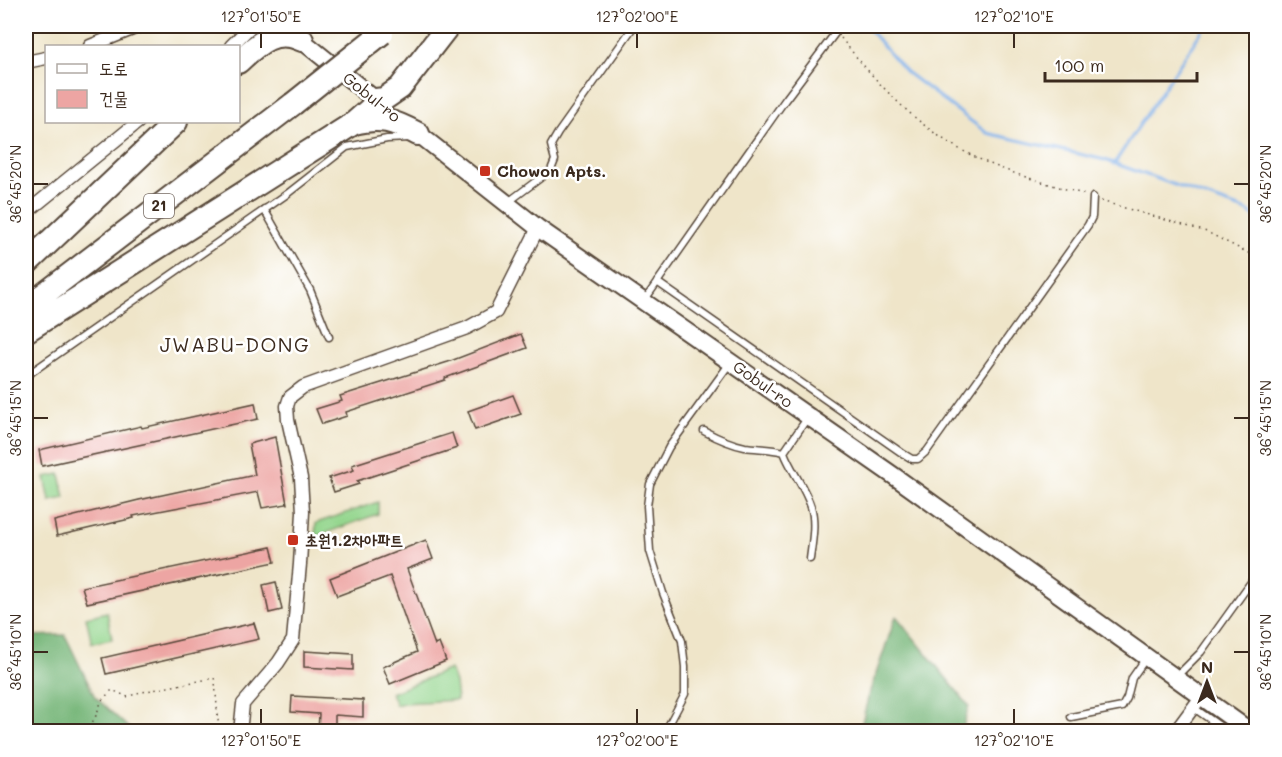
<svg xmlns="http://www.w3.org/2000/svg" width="1282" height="757" viewBox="0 0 1282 757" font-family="Mali,'Poor Story',sans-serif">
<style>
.green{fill:#93d58c;stroke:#678055;stroke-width:1.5}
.forest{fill:#76b678;stroke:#58704b;stroke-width:1.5}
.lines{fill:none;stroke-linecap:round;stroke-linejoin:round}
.stream{stroke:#7dafe9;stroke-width:3}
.building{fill:#eda5a3}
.lane-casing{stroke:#564638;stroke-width:9}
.street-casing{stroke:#564638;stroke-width:15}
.secondary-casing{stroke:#564638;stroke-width:20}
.highway-casing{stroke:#564638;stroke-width:26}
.path{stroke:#564638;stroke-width:1.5;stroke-dasharray:1.5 4.5;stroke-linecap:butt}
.lane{stroke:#fff;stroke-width:6}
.street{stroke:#fff;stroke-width:12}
.secondary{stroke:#fff;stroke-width:16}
.highway{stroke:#fff;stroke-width:22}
.highway-bridge-casing{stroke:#564638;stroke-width:26;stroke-linecap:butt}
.highway-bridge{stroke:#fff;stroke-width:22}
.ticks{fill:none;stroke:#3b2a1e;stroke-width:2}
.poi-dot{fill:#c8321e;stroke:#fff;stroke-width:2}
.labels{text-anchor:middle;stroke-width:5;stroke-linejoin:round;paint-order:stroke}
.shield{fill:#fff;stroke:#766a62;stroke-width:1.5}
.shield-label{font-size:15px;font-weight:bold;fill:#3b2a1e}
.street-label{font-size:16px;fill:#3b2a1e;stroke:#fff}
.poi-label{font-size:16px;font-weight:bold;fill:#3b2a1e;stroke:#fff;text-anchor:start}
.quarter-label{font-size:20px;letter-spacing:1.5px;fill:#3b2a1e;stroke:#fff}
.neatline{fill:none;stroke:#3b2a1e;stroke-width:2}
.ticks-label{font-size:15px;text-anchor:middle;fill:#3b2a1e}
</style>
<rect width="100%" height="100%" fill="#fff"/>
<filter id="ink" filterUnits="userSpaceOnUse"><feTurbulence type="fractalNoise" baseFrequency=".0167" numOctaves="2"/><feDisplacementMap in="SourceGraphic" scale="12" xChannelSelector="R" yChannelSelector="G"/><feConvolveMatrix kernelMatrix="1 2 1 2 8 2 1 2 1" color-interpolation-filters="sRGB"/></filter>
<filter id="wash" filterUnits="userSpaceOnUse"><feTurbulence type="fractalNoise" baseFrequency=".008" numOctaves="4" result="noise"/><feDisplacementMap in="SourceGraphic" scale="24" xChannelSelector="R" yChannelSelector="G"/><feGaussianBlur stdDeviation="1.35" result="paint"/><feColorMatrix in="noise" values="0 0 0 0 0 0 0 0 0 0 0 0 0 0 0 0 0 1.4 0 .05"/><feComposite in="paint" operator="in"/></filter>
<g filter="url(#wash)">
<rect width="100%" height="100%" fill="#efe5c9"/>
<path class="green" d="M60,474L65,498L50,501L45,477Z
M378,502V514L315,537L316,523Z
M107,612L112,639L92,643L86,617Z
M450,669L455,683L457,700L403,703L396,705L391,693Z"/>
<path class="forest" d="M896,616L969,706L962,731H860L869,694Z
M65,635L95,697L132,731H26V636Z"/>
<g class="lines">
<path class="stream" d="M866,26L906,72L987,133L1105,160L1247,211L1256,218
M1114,164L1205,26"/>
</g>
<g id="blocks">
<path class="building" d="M521,334L527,348L445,378V380L346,412L347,416L322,424L316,409L342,401L340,396L448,362Z
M513,395L521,414L475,430L468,411Z
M255,403L258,419L42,466L39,450L141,426L142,428Z
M452,433L457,448L357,481L359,484L334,492L329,478L354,470L352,465Z
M275,437L287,504L262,508L258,492L133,516L134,518L57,536L54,521L139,500L255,475L249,444Z
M426,540L433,559L407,569L435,645L439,643L446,661L390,684L383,667L417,652L390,576L337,596L330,578Z
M271,547L275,562L87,603L82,587Z
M276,582L282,610L269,613L263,585Z
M254,623L259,639L106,674L102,658Z
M304,651L353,654V670L304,667Z
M292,696L363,700V717L335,715V732H318L319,714L291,712Z"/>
</g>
</g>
<g filter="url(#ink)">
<use href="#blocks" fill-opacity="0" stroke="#564638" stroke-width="1.5"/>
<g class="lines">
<g class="lane-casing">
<path id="lane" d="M507,203L551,170L555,160L551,145L558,133L634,26
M264,209L310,290L329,337
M657,282L902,453L912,459H918L927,451L1088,225L1092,217L1093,197
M644,301L785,100L836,32
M26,376L287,194L347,147L387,139L410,138
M704,431C717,438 730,444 745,447C758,449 771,448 784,452C791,471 805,487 811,507C816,522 812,543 810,559
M784,452L808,417
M1177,676L1201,652L1256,575
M1194,708L1228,732
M1071,717L1122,707L1127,698L1132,678L1146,658
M665,732L685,694V667L682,641L663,593L650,551L647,506L650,484L669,447L730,363"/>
</g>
<g class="street-casing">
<path id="street" d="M90,46L140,26
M231,46L251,26
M26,62L46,58
M26,213L138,122
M240,732L243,704L278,663L293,640L300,564L303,512L301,478L288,420L287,406L290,397L303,387L467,328L496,312L538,228
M1175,732L1201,697"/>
</g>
<g class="secondary-casing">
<path id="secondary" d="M294,34L383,106
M411,128L538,228L894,476L1251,732"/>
</g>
<g class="highway-casing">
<path id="highway" d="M238,62C258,44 274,27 302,40
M354,123C381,116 394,121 418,134
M26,264L176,122
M26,308L293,104
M26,331L354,123L370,109L376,100L384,99L400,88L448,26"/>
</g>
<path class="path" d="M927,26L934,34
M841,38C876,82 917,128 969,154C1005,173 1047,183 1086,195
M1101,201L1207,232L1256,257
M86,732L95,718L102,700L112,690L128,697L137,693L214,678L215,681L219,732"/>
<use href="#lane" class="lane"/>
<use href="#street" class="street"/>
<use href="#secondary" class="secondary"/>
<use href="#highway" class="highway"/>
<g class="highway-bridge-casing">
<path id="highway-bridge" d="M293,104L382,33"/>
</g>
<use href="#highway-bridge" class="highway-bridge"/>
</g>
</g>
<path class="ticks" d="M261,33V48M637,33V48M1014,33V48M33,184H48M1234,184H1249M33,418H48M1234,418H1249M33,652H48M1234,652H1249M261,709V724M637,709V724M1014,709V724"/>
<g class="poi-dot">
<rect x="479" y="165" width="12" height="12" rx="3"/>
<rect x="287" y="534" width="12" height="12" rx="3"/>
</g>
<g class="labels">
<rect class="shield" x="144" y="194" width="30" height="24" rx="4.5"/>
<g class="shield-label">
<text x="159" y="211">21</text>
</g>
<g class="street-label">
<text transform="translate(372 97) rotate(39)" y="6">Gobul-ro</text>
<text transform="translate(763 384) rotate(35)" y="6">Gobul-ro</text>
</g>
<g class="poi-label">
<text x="497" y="177">Chowon Apts.</text>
<text x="305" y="546">초원1.2차아파트</text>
</g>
<g class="quarter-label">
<text x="235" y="352">JWABU-DONG</text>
</g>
</g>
<rect width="1282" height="757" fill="none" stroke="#fff" stroke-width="66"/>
<rect x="45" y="45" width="195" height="78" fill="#ffffff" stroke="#b1aaa5" stroke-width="1.5"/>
<rect x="57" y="64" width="30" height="9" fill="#ffffff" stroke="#b1aaa5" stroke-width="1.5"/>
<text x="99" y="75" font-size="18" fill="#3b2a1e">도로</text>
<rect x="57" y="90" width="30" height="18" fill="#eda5a3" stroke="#b1aaa5" stroke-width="1.5"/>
<text x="99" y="105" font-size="18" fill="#3b2a1e">건물</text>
<g transform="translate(1207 682)" stroke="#ffffff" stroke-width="4.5" paint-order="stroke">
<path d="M0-4.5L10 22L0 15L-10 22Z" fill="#3b2a1e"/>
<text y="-9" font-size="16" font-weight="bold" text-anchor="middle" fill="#3b2a1e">N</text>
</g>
<path d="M1045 72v9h152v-9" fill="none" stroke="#3b2a1e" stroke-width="3"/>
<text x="1054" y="72" font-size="18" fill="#3b2a1e" stroke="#ffffff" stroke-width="4.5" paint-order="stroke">100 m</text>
<rect x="33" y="33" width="1216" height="691" class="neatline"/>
<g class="ticks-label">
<text x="261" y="22">127°01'50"E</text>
<text x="637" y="22">127°02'00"E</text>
<text x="1014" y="22">127°02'10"E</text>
<text transform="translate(16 184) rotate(-90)" y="5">36°45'20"N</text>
<text transform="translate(1266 184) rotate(-90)" y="5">36°45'20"N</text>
<text transform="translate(16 418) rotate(-90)" y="5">36°45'15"N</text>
<text transform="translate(1266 418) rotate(-90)" y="5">36°45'15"N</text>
<text transform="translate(16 652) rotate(-90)" y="5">36°45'10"N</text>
<text transform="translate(1266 652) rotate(-90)" y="5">36°45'10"N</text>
<text x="261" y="746">127°01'50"E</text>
<text x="637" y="746">127°02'00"E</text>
<text x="1014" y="746">127°02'10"E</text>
</g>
</svg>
